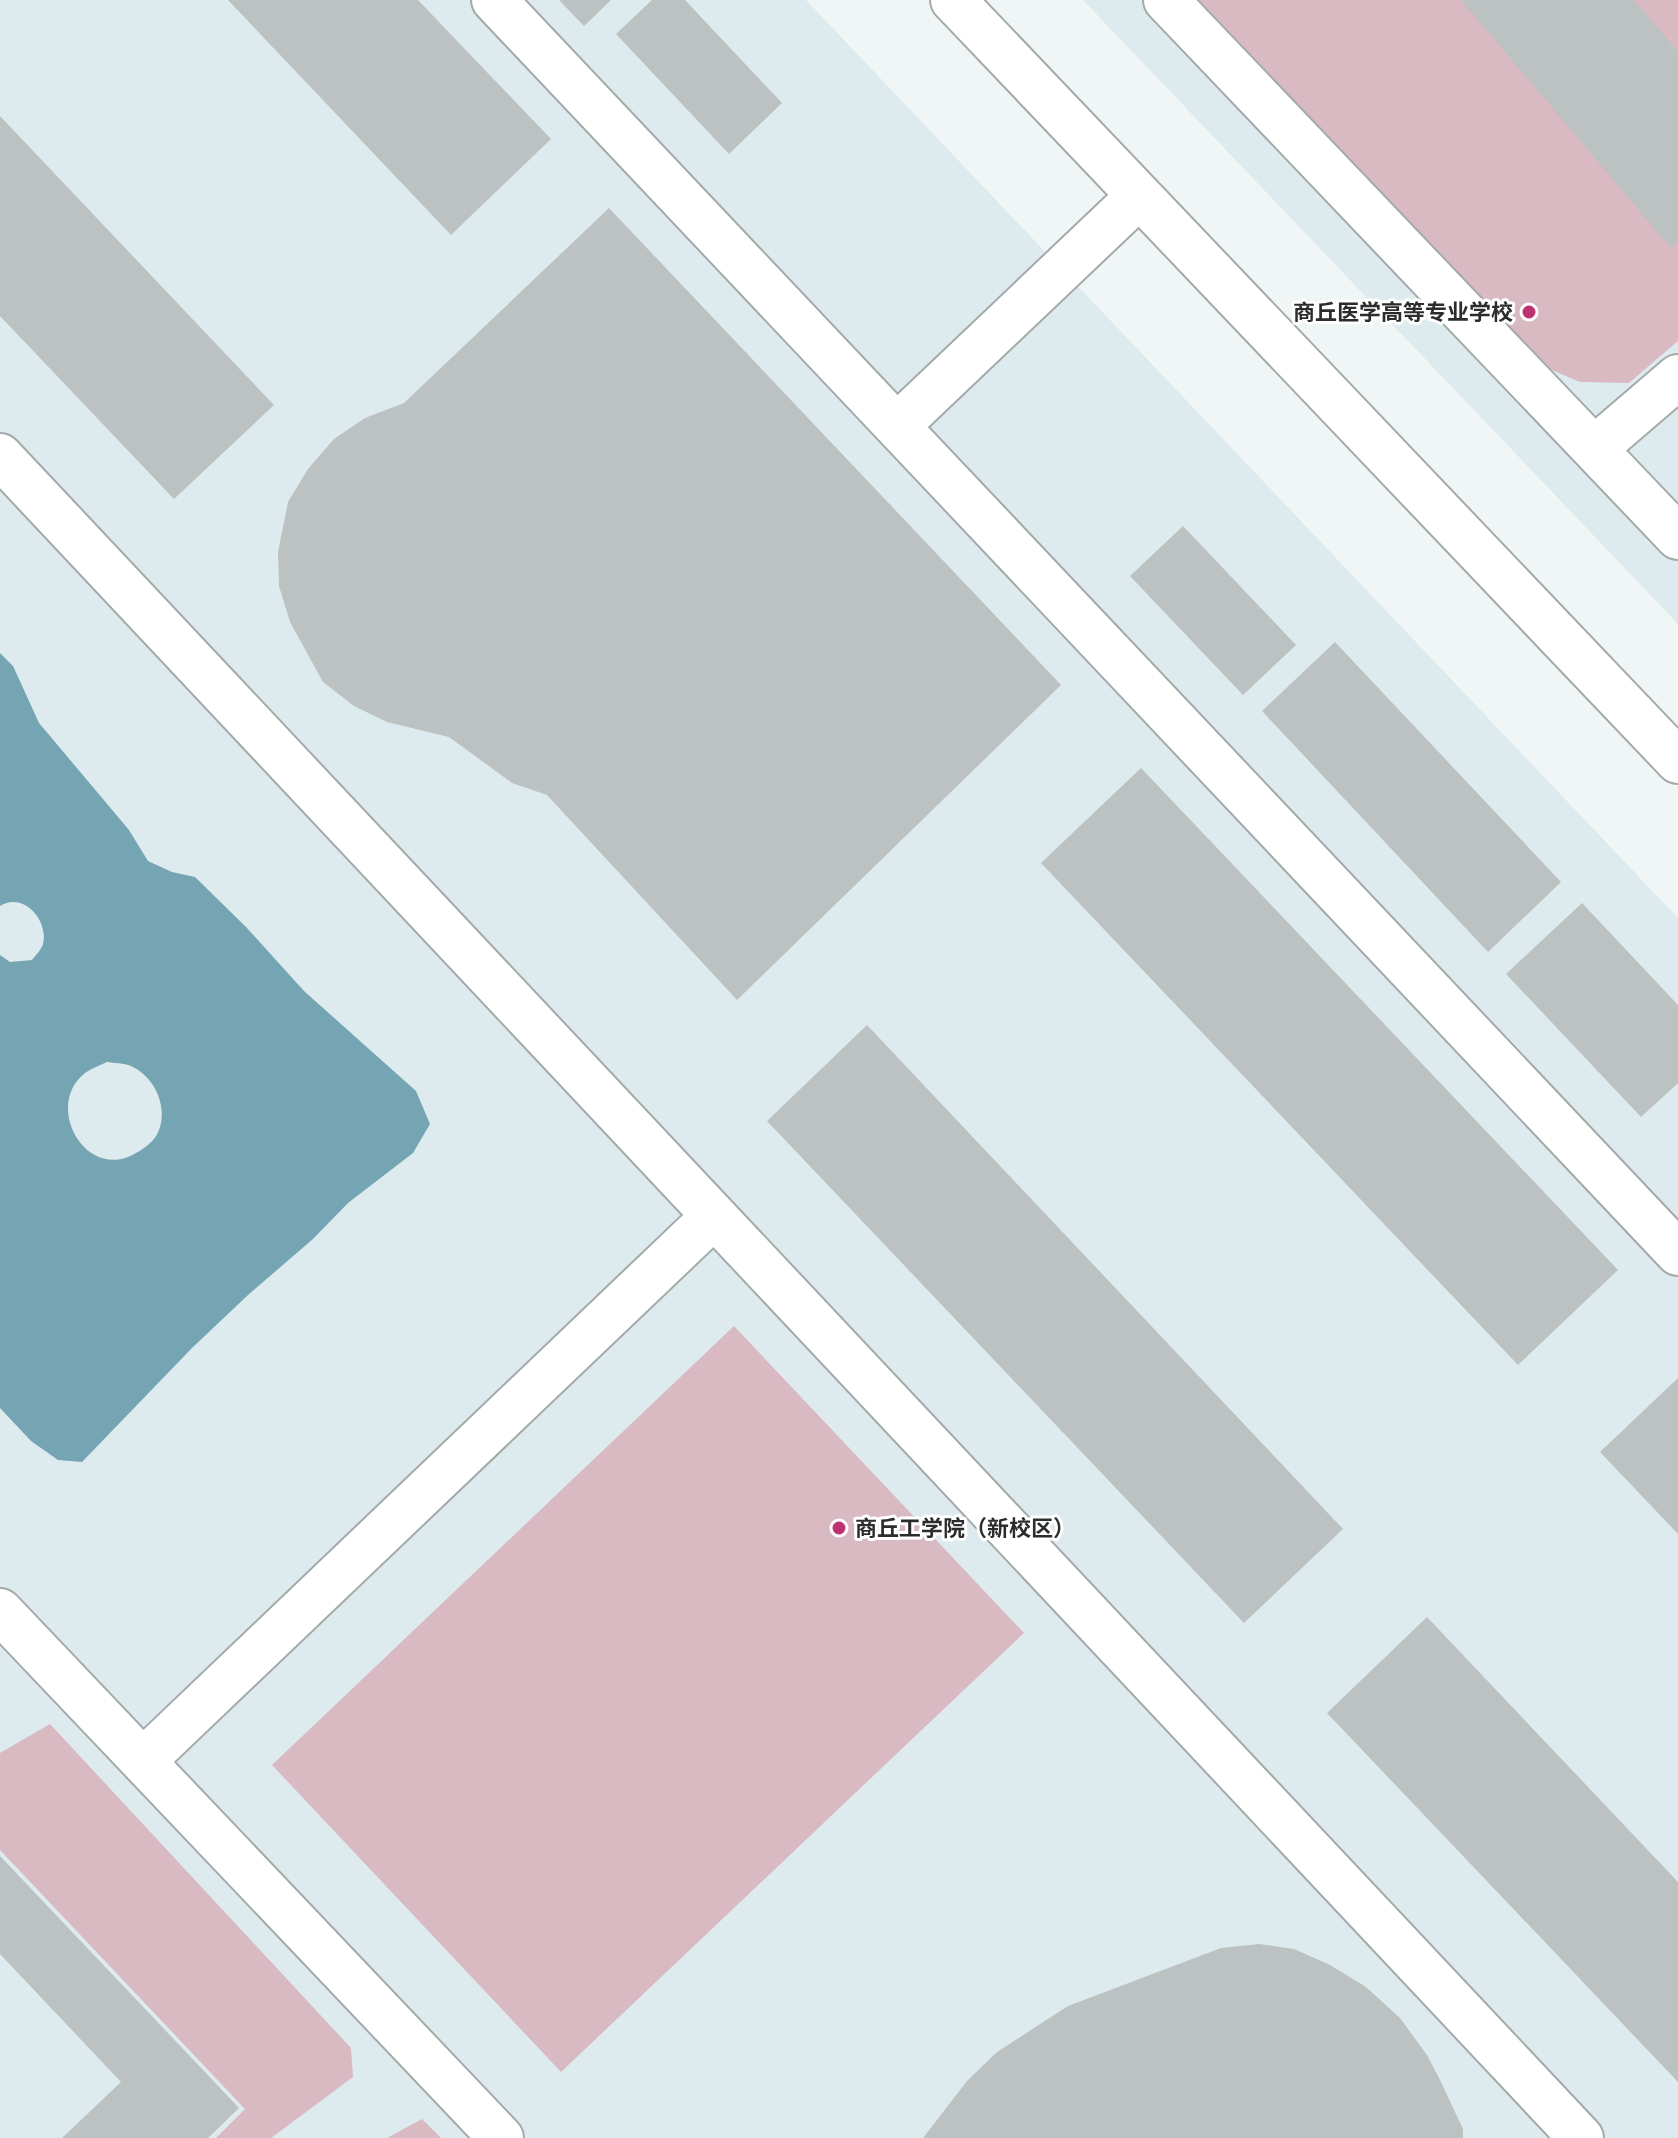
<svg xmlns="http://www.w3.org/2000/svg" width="1678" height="2138" viewBox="0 0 1678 2138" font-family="Montserrat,'Noto Sans SC',sans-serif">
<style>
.built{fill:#ddebef}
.green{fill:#d9b9c2}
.water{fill:#75a5b2;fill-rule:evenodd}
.building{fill:#bcc1c2}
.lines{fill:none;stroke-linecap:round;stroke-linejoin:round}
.minor-casing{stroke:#a4a9aa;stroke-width:48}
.minor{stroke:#fff;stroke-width:44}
.poi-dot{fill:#bd336e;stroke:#fff;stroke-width:3}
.labels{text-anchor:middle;stroke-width:6;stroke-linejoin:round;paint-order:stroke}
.poi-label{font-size:22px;font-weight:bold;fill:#2b2d2d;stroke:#fff;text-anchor:end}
</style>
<rect width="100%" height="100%" fill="#f0f5f6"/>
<path class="built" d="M0,0H806L1678,918V2138H0Z
M1083,0H1678V624Z"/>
<path class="green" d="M1199,0H1678V341L1629,383L1580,382L1547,368Z
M734,1326L1024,1633L561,2072L272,1765Z
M50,1724L351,2048L353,2077L271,2138H216L245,2109L0,1850V1753Z
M422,2119L441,2138H387Z"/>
<path class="water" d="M0,653L13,666L39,723L129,830L148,861L172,872L195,877L246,927L304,991L416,1091L430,1124L413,1153L348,1203L313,1239L248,1295L192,1348L82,1462L58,1460L31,1441L0,1408V955L10,962L32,960C36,955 41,950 43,944C49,920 23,891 0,906ZM107,1062C114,1063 124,1063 131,1066C153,1076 167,1103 160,1127C157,1139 147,1147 136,1153C86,1183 43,1106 85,1073C91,1069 100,1065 107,1062Z"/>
<path class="building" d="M228,0H418L551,139L451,235Z
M559,0H611L584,26Z
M652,0H685L782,103L729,154L616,34Z
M1461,0H1634L1678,52V242L1671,248Z
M0,116L274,405L174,499L0,316Z
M609,208L1061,685L737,1000L547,795L512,783L449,737L387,722L354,706L323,682L290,622L279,586L278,552L288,502L308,469L334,439L365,418L404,403Z
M1183,526L1296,645L1243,695L1130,576Z
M1335,642L1561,882L1488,952L1262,711Z
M1141,768L1618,1270L1518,1365L1041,863Z
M1582,903L1678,1005V1083L1641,1117L1506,974Z
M867,1025L1343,1529L1244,1623L767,1121Z
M1678,1378V1534L1600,1452Z
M1427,1617L1678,1882V2082L1327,1713Z
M0,1856L239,2108L208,2138H62L121,2082L0,1954Z
M1259,1944L1294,1949L1330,1965L1366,1987L1400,2018L1427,2055L1440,2080L1463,2129V2138H923L967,2081L997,2052L1068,2006L1221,1948Z"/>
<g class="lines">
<g class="minor-casing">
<path id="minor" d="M494,0L1678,1253
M953,0L1678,761
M1166,0L1678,537
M897,426L1139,196
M1594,449L1678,377
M0,456L1581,2138
M0,1611L501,2138
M143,1761L714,1216"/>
</g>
<use href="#minor" class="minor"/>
</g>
<g class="poi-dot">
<circle cx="1529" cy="312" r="8"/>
<circle cx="839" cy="1528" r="8"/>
</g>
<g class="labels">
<g class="poi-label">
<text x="1513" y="320">商丘医学高等专业学校</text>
<text x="855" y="1536" text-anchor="start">商丘工学院（新校区）</text>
</g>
</g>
</svg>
